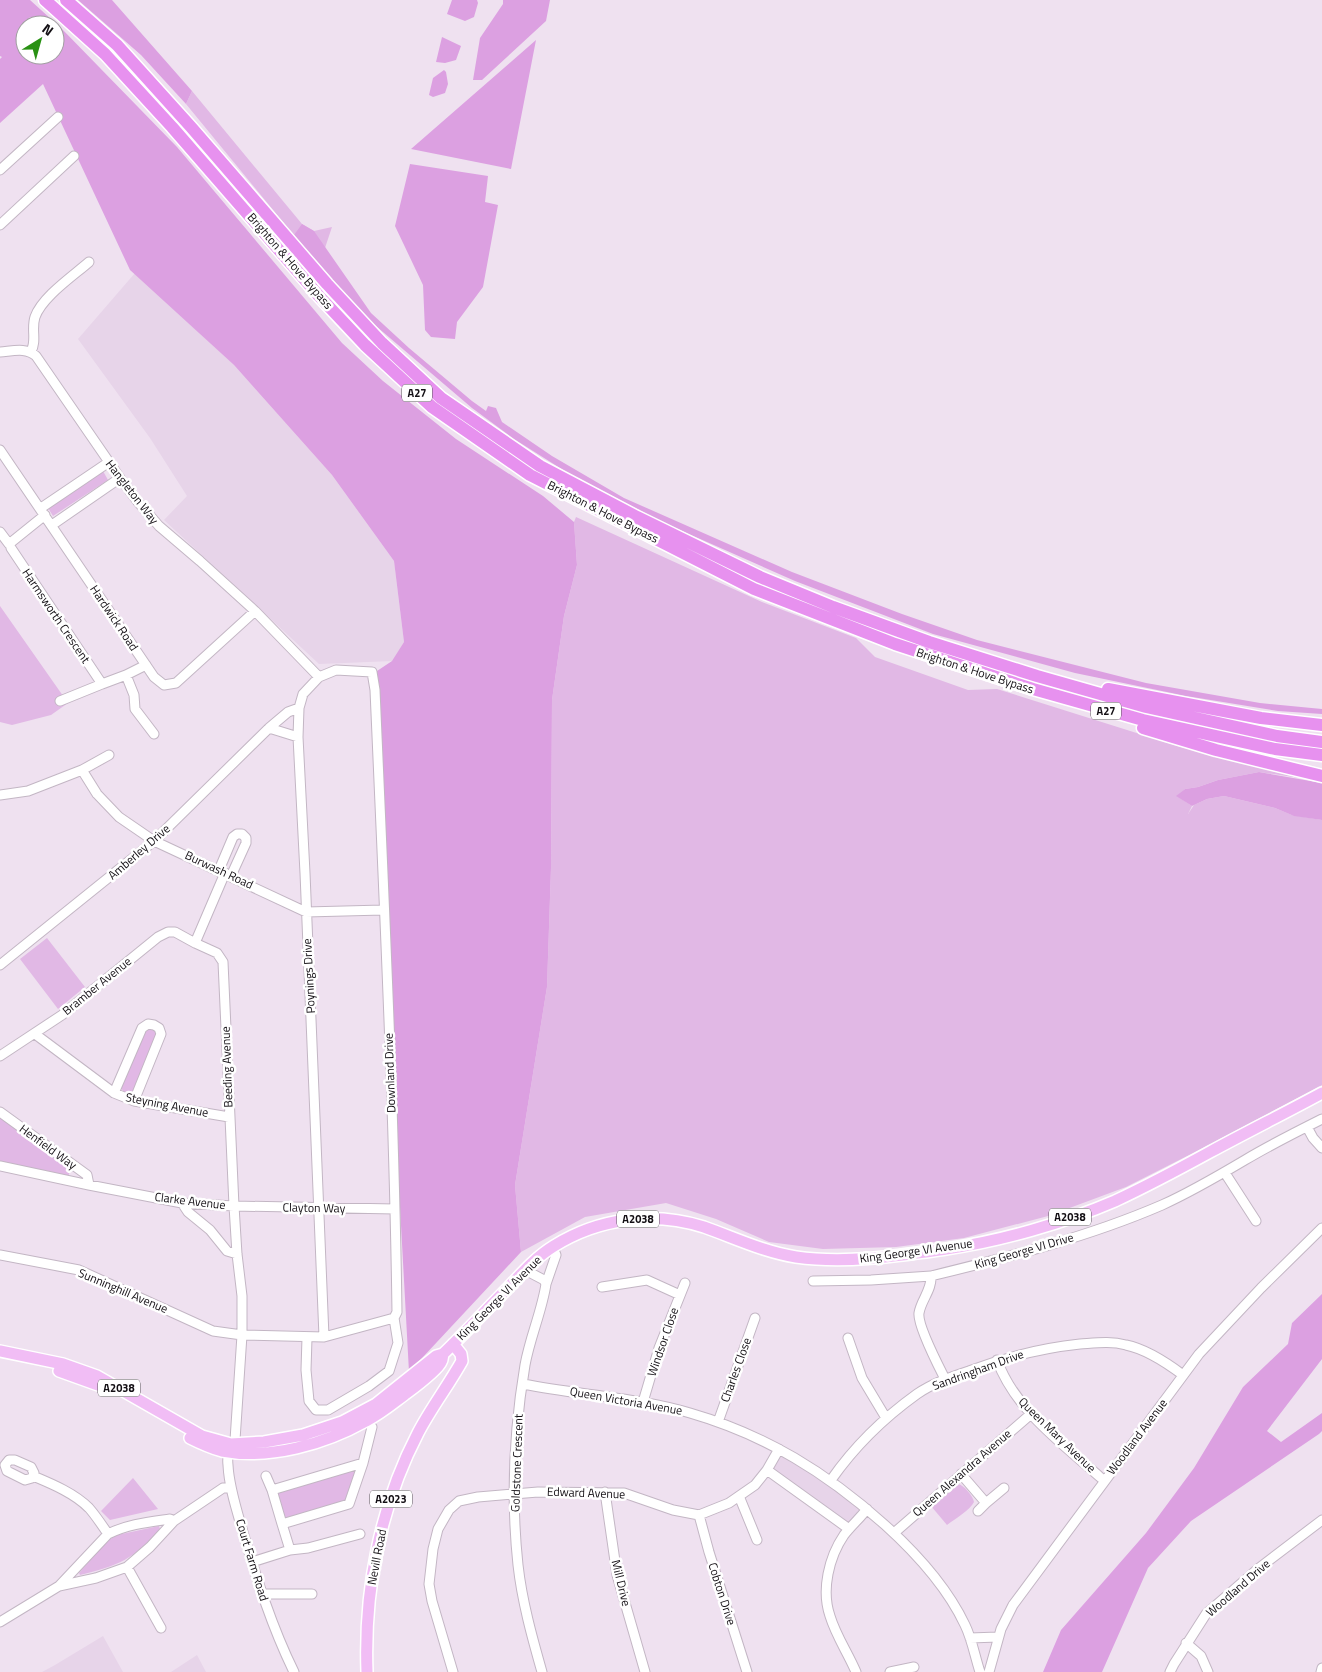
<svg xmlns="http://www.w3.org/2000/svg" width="1322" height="1672" viewBox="0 0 1322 1672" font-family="'Titillium Web',sans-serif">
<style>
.built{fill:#e7d4e9}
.green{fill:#e1b8e5}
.forest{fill:#dca0e1;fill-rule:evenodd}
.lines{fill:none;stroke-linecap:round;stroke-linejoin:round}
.minor-casing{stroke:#c3b6c4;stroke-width:11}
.major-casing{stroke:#fff;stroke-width:14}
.highway-casing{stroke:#fff;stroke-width:15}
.minor{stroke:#fff;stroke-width:9}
.major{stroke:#f1bdf5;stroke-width:11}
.highway{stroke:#e791ef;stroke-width:12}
.labels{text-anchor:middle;stroke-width:5;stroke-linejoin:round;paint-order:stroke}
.shield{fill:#fff;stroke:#5a575a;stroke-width:1}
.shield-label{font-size:11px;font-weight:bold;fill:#130f14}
.street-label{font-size:12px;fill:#130f14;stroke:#fff}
</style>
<rect width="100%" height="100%" fill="#efe1f0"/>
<path class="built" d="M135,273L234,365L332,475L394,561L404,642L393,661L319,664L164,520L187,496L150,438L78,339Z
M780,1457H788L861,1507L848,1525L770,1470Z
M103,1636L123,1672H42L55,1665Z
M197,1655L206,1672H171Z"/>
<path class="green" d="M192,91L302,224L314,231L332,227L319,266L186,104Z
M103,471L108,480L53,516L48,508Z
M576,517L762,602L856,638L875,657L968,690L997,689L1181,747L1300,778L1259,772L1218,780L1198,787L1185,789L1177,796L1192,806L1188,814L1194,805L1207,799L1224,796L1275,808L1292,815L1322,820V1085L1199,1150L1126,1187L1048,1216L964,1238L896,1247L823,1249L769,1242L716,1219L666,1203L585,1217L521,1252L515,1185L547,987L551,868L552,700L564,616L577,565L574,522Z
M0,606L68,703L51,715L12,725L0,722Z
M47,938L85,987L58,1009L20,959Z
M149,1026L157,1029V1036L133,1093L126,1095L121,1088L144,1029Z
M0,1116L71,1168L68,1177L0,1162Z
M356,1469L346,1501L286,1519L284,1517L277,1492Z
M133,1478L158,1509L110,1520L101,1511Z
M958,1484C964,1485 973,1496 974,1502C970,1510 955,1519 947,1525L931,1506Z
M159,1526L160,1529C133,1560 119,1565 80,1575L79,1573L107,1541L117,1535Z"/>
<path class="forest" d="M0,0H30L62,29L177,147L342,343L383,381L456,439L543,496L574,522L577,565L564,616L552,700L551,868L547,987L515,1185L521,1252L409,1372L371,675L392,661L404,642L394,561L332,475L234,365L130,270L43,84L0,123V59L2,57L0,56ZM25,25H55V55H25Z
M78,0H112L192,91L186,104L141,55Z
M452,0H477L478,3L474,17L465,21L447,14Z
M503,0H550L546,21L482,80H473L480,38L503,4Z
M442,37L461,46L456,60L445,63L436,62Z
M536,40L511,169L411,149Z
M444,70L446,72L448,84L445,93L433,97L429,95L433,78Z
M410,164L488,176L485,202L498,205L483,287L457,322L455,339L431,337L425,330L423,285L395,226Z
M302,224L314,231L371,313L409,348L472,401L486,411L488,406L496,408L502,422L552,456L624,498L792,572L902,614L977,640L1146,683L1260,703L1322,709V714L1278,711L1186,696L1075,673L933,634L795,581L664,523L571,475L514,439L472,408L370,321L337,288L294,235Z
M1259,772L1322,783V820L1294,816L1275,808L1224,796L1207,799L1192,806L1176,796L1185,789L1198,787L1218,780Z
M1322,1294V1359L1267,1431L1281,1442L1322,1413V1431L1319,1434L1191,1521L1148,1568L1102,1672H1043L1061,1630L1146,1533L1194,1468L1243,1387L1288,1344L1292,1323Z"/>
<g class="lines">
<g class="minor-casing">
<path id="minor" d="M0,170L58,117
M0,225L74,156
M31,351C37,341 31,329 35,317C42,297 73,276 89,262
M0,352C13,351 26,347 36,356L120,478L138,502L159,526L200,561L255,611L319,677
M0,450L154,677L164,685L176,683L255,611
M41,508L109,462
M52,525L120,478
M0,532L9,544L45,515
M11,548L102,684L126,675L146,665
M126,675L134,695L135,709L154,734
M60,701L102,684
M269,728L298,737
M82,770L97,794L119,817L154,841L306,912L383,910
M0,795L28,791L82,770L109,755
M219,870L233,837L237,834H242L246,838V843L231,876
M195,943L225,873
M0,965L154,841L269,728L288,712L299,708
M35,1034L114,1093L134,1101L229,1117
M0,1056L62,1015L158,937L168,932H175L195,943L217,953L223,962L234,1206L237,1254L242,1296V1335L235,1440C229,1446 227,1457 228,1465C229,1487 237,1511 243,1532C257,1580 272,1627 294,1672
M114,1093L142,1028L148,1024L154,1025L159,1028L161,1034L134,1101
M0,1112L87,1175L89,1185
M1307,1127L1313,1138L1322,1148
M0,1166L89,1185L182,1203L234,1206L395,1209
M1225,1173L1256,1221
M182,1203L188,1212L210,1230L227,1251L237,1254
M0,1255L79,1270L213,1331L242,1335L324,1337L394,1318L397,1312C394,1104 384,897 375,690L372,672L336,670L319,677L303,694L299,708L298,737L305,873L324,1337
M525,1270L544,1280L546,1284C542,1311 530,1337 525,1365C514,1430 511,1499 518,1565C522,1601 532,1637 542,1672
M813,1281L871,1280L931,1276
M546,1284L556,1255L553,1247
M602,1287L647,1280L680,1295
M307,1338L306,1370L309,1401L316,1410H328L369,1386L389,1371L398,1343L394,1318
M848,1338L862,1378L886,1418
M997,1360C1015,1410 1063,1444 1101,1478L1105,1479
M945,1379C939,1367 917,1325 919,1313C921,1300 932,1290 931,1276C1009,1257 1088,1237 1162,1205C1191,1192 1218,1176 1245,1160C1270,1145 1296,1132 1322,1119
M523,1384C578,1395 636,1397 690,1413C766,1435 827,1473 885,1525C916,1553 947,1587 965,1625C972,1639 975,1657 980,1672
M643,1402L659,1348L685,1283
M718,1422L755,1318
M9,1460H15L31,1467L34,1473L32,1478L25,1480L7,1471L5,1465Z
M363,1463L272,1490L282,1524L349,1504L363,1463L372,1427
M767,1470L849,1529
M961,1474L986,1503L1004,1488
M33,1476C52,1484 74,1493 89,1508C96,1516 102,1525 108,1534
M266,1476L272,1490
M831,1480C854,1447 885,1417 917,1394C933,1383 951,1377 969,1371C1006,1357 1042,1348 1080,1344C1096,1343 1111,1341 1126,1345C1146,1349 1167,1363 1183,1375
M605,1492L617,1575L645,1672
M739,1496L757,1540
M978,1511L986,1503
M699,1515L709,1552L747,1672
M894,1533L1031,1414
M290,1550L308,1548L360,1534
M252,1562L290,1550L282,1524
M127,1567L161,1628
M59,1586L96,1578L127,1567L150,1547L174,1521L223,1488L231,1487
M262,1594H312
M0,1622L59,1586L108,1534C128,1524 149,1522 170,1519L174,1521
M970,1638L998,1637
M1186,1643L1201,1656L1208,1672
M453,1672L432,1601L429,1584L433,1549L438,1529L449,1510L459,1501L478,1497L538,1492L624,1493L673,1510L699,1515L729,1503L755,1485L767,1470L779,1449
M856,1672C848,1653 836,1636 830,1616C821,1590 829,1557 844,1535C851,1526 860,1518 867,1509
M890,1672L914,1667
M989,1672L1001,1629L1013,1605L1199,1354L1261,1288L1322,1228
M1170,1672L1174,1664L1206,1614L1259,1568L1322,1520
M1321,1672L1322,1668"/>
</g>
<g class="major-casing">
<path id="major" d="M0,1351L63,1364L97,1376L202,1436L231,1444L264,1442L303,1435L342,1422L376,1404L436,1356L443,1354C465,1333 486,1310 508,1288C522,1273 536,1257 554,1246C599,1218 653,1211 704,1227C735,1238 764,1252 796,1257C846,1264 897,1256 946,1249C1001,1241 1064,1223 1115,1201C1147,1186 1179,1169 1210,1152C1247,1132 1285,1113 1322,1093
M59,1371L98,1385
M190,1438C200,1443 211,1448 222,1451C270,1460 325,1444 366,1421C380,1414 392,1404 404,1395C412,1389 438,1370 441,1362C443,1359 442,1357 443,1354
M367,1672C364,1590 380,1506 418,1433C431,1408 448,1386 462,1361L461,1354L453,1344"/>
</g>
<g class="highway-casing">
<path id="highway" d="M45,0L105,54L172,127L319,296L365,345L432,407L530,475L754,589L895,644L1033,689L1143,720L1275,749L1322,755
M66,0L117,45L191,127L327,284L382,343L441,398L540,466L637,517L760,577L833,607L929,642L1037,676L1146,707L1277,736L1322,742
M1108,689L1261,718L1322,725
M1143,728L1216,750L1322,776"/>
</g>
<use href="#minor" class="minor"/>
<use href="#major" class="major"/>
<use href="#highway" class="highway"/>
</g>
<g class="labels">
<g class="shield">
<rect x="402" y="384.5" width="30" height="17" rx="4"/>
<rect x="1091" y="702.5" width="30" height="17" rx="4"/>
<rect x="1049" y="1208.5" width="42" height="17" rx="4"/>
<rect x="617" y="1210.5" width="42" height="17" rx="4"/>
<rect x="98" y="1379.5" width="42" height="17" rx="4"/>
<rect x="370" y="1490.5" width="42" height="17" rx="4"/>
</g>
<g class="shield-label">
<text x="417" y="397">A27</text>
<text x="1106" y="715">A27</text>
<text x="1070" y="1221">A2038</text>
<text x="638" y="1223">A2038</text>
<text x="119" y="1392">A2038</text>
<text x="391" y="1503">A2023</text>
</g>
<g class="street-label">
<text transform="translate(290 261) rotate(49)" y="4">Brighton &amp; Hove Bypass</text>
<text transform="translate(132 492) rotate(52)" y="4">Hangleton Way</text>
<text transform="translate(603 512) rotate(27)" y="4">Brighton &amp; Hove Bypass</text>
<text transform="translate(56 616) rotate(56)" y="4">Harmsworth Crescent</text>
<text transform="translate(114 618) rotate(56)" y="4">Hardwick Road</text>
<text transform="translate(975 671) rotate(18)" y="4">Brighton &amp; Hove Bypass</text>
<text transform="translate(139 852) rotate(-41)" y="4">Amberley Drive</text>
<text transform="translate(219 870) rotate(25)" y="4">Burwash Road</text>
<text transform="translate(309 976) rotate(-93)" y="4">Poynings Drive</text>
<text transform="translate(97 986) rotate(-39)" y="4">Bramber Avenue</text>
<text transform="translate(227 1067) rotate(-92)" y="4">Beeding Avenue</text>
<text transform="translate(390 1073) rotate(-92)" y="4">Downland Drive</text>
<text transform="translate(167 1105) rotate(11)" y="4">Steyning Avenue</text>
<text transform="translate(48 1147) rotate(36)" y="4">Henfield Way</text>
<text transform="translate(190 1201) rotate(7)" y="4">Clarke Avenue</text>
<text transform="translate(314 1208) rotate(1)" y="4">Clayton Way</text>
<text transform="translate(916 1251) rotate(-8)" y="4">King George VI Avenue</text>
<text transform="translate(1024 1251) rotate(-16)" y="4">King George VI Drive</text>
<text transform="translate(123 1291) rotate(23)" y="4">Sunninghill Avenue</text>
<text transform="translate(499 1298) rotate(-45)" y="4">King George VI Avenue</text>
<text transform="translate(663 1342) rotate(-71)" y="4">Windsor Close</text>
<text transform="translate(736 1370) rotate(-70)" y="4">Charles Close</text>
<text transform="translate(978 1370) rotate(-20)" y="4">Sandringham Drive</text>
<text transform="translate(626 1401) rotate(10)" y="4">Queen Victoria Avenue</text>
<text transform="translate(1057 1435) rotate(44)" y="4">Queen Mary Avenue</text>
<text transform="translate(1137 1437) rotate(-53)" y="4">Woodland Avenue</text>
<text transform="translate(517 1463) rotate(-88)" y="4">Goldstone Crescent</text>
<text transform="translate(962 1473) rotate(-41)" y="4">Queen Alexandra Avenue</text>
<text transform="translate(586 1493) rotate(2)" y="4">Edward Avenue</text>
<text transform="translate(377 1557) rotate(-79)" y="4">Nevill Road</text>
<text transform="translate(252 1560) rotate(73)" y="4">Court Farm Road</text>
<text transform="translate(621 1583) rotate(76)" y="4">Mill Drive</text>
<text transform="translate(1238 1588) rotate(-41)" y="4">Woodland Drive</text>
<text transform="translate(722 1594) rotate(72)" y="4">Cobton Drive</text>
</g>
</g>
<g transform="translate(40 40) rotate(37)"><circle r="24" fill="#ffffff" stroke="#a19fa1"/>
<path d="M0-4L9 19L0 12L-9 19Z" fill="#299113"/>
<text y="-8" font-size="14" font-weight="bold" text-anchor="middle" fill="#130f14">N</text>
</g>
</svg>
